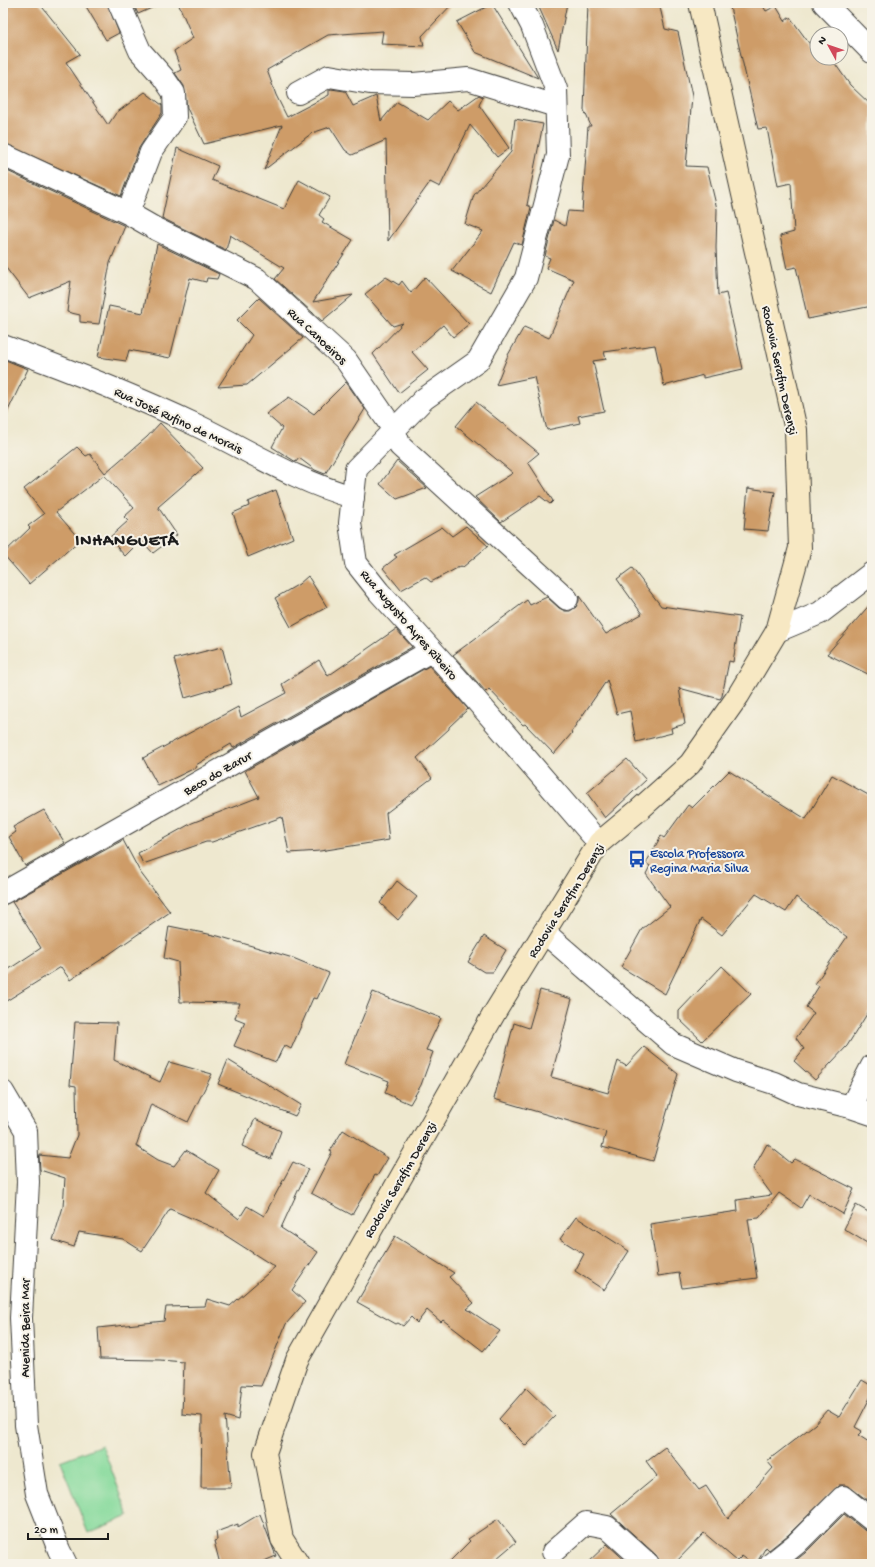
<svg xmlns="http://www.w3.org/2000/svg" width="875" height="1567" viewBox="0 0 875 1567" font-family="'Gochi Hand',sans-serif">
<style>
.green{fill:#87da9c;stroke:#527b5c}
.building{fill:#ce9c67}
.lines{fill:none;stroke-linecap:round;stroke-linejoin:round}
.minor-casing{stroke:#3c3b37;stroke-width:24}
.tertiary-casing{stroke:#3c3b37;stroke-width:24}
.secondary-casing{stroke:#3c3b37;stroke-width:24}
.minor{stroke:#fff;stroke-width:22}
.tertiary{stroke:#fff;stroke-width:22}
.secondary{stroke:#f7e8c3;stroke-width:22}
.labels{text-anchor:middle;stroke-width:4;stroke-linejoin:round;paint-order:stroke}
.street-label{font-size:13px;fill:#1c1c1c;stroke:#f7f3e8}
.transit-label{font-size:13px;fill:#164399;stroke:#f7f3e8;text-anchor:start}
.district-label{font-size:17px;font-weight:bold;letter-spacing:1px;fill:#1c1c1c;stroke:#f7f3e8}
</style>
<rect width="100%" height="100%" fill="#f7f3e8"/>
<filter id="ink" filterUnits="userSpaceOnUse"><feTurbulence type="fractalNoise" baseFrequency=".025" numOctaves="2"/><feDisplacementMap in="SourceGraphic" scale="8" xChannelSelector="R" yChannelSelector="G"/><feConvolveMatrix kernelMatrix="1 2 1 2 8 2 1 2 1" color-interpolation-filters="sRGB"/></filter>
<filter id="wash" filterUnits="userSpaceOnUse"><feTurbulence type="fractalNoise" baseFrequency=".012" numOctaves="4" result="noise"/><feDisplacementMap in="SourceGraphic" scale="16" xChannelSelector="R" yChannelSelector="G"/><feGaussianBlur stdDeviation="0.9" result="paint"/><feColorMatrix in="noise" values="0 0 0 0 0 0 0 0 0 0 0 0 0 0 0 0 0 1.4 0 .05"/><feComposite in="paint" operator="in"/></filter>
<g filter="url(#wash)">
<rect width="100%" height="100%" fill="#eee8cf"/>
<path class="green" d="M102,1445L129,1516L88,1533L60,1461Z"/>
<g id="blocks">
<path class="building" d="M3,3H39L80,54L66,62L108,125L116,113L145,92L162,105V113L139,148L121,196L3,143Z
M84,3H107L119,33L106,40Z
M133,3H163L138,14Z
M178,3H453L422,36L424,46L381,44L383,31L328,35L267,70L276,95L287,117L329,95V90L331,89L345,91L353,106L376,96L381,121L397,102L428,120L448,101L458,110L479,95L483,97L479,105L509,148L497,157L470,125L440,187L430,182L388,241L386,140L352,155L345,150L330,127L312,133L264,170L282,125L204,144L187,108L184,86L175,73L181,70L174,51L193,38Z
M537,3H567L558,50Z
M588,3H659L665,29L678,32L692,96L686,166L707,167L717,209L716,248L718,295L726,293L743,369L703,378V375L664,386L655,345L604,352L606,359L593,361L604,411L578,416L580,423L547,430L534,377L496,385L508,355L524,327L549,338L574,280L546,268L550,258L545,256L554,220L565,226L568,211L582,212L588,126H591L584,110Z
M729,3H761L766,11L776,6L785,21L790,17L817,54V58H831L850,85L872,106V306L808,319L796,267L787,269L780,236L794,232L791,183L778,186L767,128L758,129Z
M492,4L538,78L475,52L457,22Z
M515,119L543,124L527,205L531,207L522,245L514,242L491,292L452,271L483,231L465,224L474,195L511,152Z
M177,148L218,166L212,180L284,209L299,180L330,197L319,215L324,219L322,222L353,240L313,302L353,295L322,321L275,279L284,268L230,235L226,250L162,218Z
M3,169L125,226L110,263L99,324L80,322V315L67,312L71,281L29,298L3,264Z
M157,244L219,274L217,279L207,278L206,282L190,278L170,358L129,350L126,361L98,357L109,306L143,313Z
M386,277L399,285L402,281L411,293L425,277L469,324L453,337L443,325L412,352L428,370L399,393L373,354L403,323L393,326L365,294Z
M259,298L303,338L247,385L218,387L252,335L237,320Z
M3,359L28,369L3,421Z
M346,382L365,409L325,474L315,470L299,458L296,462L272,447L282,428L266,414L289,397L314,414Z
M476,402L539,453L528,462L553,501L550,504L540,496L501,522L475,497L513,473L456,426Z
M160,423L203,468L158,507L177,535L153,553L141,540L125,556L109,538L128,521L124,517L134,508L104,475L56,512L80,540L29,584L3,554L30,528L28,526L44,514L24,489L77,447L86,456L90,454L105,473L147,437Z
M397,461L427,488L397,499L380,484Z
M748,488L775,492L768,531L744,529Z
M276,490L293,538L248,557L233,513L249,506L248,502Z
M466,526L488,546L463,567L461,566L431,582L425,577L401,590L383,568L397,557L394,555L442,527L452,536Z
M632,568L661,606L740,617L733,662L729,661L722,696L720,699L679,688L685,724L671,728L672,733L636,742L630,711L617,714L607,680L571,732L572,733L554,754L525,724L523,725L489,689L486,692L453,655L527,600L530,605L547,597L559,608L565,611H570L576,607L579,601V596L606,634L642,614L617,579Z
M308,576L327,607L291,627L275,598L299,584Z
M872,602V676L827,654Z
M396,629L412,647L233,748L231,744L196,765L197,767L158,786L143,758L238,707L241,717L286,693L282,684L319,660L328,676Z
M222,647L232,684L185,698L174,659Z
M429,666L468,709L449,727V729L417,758L432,778L386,813L389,840L320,851L289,853L282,817L212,842H206L143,864L138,853L192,823L259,797L245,771Z
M627,759L646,780L605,818L587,793Z
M729,771L806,819L832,775L872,797V1006L847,1046L815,1080L794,1061L804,1049L796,1038L814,1013L806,1007L819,986L815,984L847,937L796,897L786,912L756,894L722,935L701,919L665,994L621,967L642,929L670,907L646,874L650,866L646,863L661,836L664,838L688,805L692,808Z
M44,810L65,843L25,866L9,837L16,832L13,827Z
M123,840L140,872L170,912L102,959L70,980L61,967L3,1003V973L41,948L12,902Z
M397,881L417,897L398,920L380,903Z
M169,926L218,936L293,958L329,973L317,999L313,998L291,1049L284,1045L276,1062L234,1046L245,1022L235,1018L240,1003L180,1002L178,962L164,958Z
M484,936L506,950L493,972H484L468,962Z
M722,966L751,994L702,1041L679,1019V1011Z
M540,990L572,999L551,1077L608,1093L618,1061L626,1066L644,1047L678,1074L653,1161L602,1147L606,1132L494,1099L514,1023L529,1028Z
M373,992L441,1018L426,1050L433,1052L421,1085L410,1104L385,1093L389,1081L344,1064Z
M75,1022L117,1023L114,1060L160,1082L169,1062L212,1074L188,1122L151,1104L136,1146L158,1160L174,1166L186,1150L219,1170L206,1193L239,1219L247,1206L264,1216L293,1162L308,1169L281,1228L318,1252L292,1290L305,1302L286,1324L261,1386L242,1385L238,1420L225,1416L231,1488H201L202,1416L182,1414L184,1362L160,1360L100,1359L98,1328L164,1321L166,1307L205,1306L207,1299L230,1306L275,1267L214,1228L170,1209L142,1251L123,1239L79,1232L74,1247L53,1240L63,1207L65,1178L40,1170L39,1155L68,1158L77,1135L76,1086L70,1085Z
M228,1060L301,1105L295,1116L218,1084Z
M255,1119L281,1131L271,1159L242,1146Z
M343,1130L388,1158L377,1176L375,1175L352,1215L311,1193L332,1152L330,1151Z
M767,1144L791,1163L795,1159L854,1189L843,1214L809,1194L801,1208L779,1193L759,1218L748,1219L757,1278L682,1288L679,1273L658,1276L650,1224L738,1211L737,1200L772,1195L753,1169Z
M856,1205L872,1214V1246L844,1229Z
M576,1217L629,1251L604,1290L575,1271L584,1254L560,1239Z
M395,1236L454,1273L449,1277L474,1303L467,1309L500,1331L483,1351L443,1320L441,1322L427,1310L417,1323L411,1317L403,1326L398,1323L396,1324L357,1302Z
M862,1380L872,1386V1394L855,1427L862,1431L858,1435L872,1444V1504L850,1487L845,1485H839L788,1535L769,1550L766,1547L756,1564H753L742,1556L737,1561L704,1533L674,1564H660L656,1555L611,1514L657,1476L646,1461L665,1447L699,1490L706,1486L728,1519L773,1468L767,1461L815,1424L827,1410L839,1417Z
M526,1388L555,1416L526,1446L499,1419Z
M260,1514L276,1556L257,1564H220L214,1541L217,1540L216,1532L238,1524V1527Z
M844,1514L864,1530L872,1532V1564H791L805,1553Z
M498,1519L516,1542L490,1564H447L470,1541L468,1539Z
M607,1544L629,1564H586Z"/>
</g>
</g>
<g filter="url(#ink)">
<use href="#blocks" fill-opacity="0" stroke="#3c3b37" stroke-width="1"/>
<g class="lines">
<g class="minor-casing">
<path id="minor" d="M119,3L140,51L163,77L174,93L175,117L151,152L128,213
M520,3L532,26L556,89L558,155L526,278L478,361L424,399L394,430L400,446L567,599
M824,3L872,52
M298,93L329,76L370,83L413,84L468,79L556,106
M3,346C69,370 133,395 196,425C248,450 298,482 353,497
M777,631L820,613L872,573
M3,893L431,651
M544,932L673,1044L736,1071L774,1083L798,1094L851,1107L872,1114
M851,1107L872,1066
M553,1552L586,1523L607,1527L648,1564
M771,1564L796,1544L843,1497L872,1520"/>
</g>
<g class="tertiary-casing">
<path id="tertiary" d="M3,155L128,213L156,229L257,279L346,360L394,430L356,469L350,523L356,563L379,592L457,678L599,843
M3,1092L26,1131L28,1182L21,1318L26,1425L37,1494L59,1550L66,1564"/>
</g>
<g class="secondary-casing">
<path id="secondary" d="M298,1564L282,1539L265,1453L297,1360L495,1012L599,843L640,809L690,764L738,696L777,631L800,548L796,430L700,3"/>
</g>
<use href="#minor" class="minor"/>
<use href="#tertiary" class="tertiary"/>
<use href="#secondary" class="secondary"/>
</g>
</g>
<defs>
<g id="bus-bare" transform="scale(1.38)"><path d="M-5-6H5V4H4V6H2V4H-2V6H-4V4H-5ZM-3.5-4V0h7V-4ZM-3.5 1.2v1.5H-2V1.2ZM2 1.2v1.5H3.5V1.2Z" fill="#1a4fb4" stroke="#f7f3e8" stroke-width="2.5" paint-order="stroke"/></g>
</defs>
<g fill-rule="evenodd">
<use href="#bus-bare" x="637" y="859"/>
</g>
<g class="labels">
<g class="street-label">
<text transform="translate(318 335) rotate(43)" y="5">Rua Canoeiros</text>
<text transform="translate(781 370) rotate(78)" y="5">Rodovia Serafim Derenzi</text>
<text transform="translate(179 419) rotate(25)" y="5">Rua José Rufino de Morais</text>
<text transform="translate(410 624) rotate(49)" y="5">Rua Augusto Ayres Ribeiro</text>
<text transform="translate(217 772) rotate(-30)" y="5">Beco do Zarur</text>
<text transform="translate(565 900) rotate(-58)" y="5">Rodovia Serafim Derenzi</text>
<text transform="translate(399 1179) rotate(-60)" y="5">Rodovia Serafim Derenzi</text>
<text transform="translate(24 1328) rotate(-90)" y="5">Avenida Beira Mar</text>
</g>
<g class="transit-label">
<text x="650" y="857">Escola Professora<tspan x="650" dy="15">Regina Maria Silva</tspan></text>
</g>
<g class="district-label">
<text x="127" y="545">INHANGUETÁ</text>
</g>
</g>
<rect width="875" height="1567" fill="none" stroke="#f7f3e8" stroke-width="16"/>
<g transform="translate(829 46) rotate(310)"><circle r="19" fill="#f7f3e8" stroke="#9f9d96"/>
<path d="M0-3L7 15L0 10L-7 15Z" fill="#d1495b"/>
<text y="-6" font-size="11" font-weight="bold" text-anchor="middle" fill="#1c1c1c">N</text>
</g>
<path d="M28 1533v6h80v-6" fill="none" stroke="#1c1c1c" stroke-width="2"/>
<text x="34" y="1533" font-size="12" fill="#1c1c1c" stroke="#f7f3e8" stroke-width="3" paint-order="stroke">20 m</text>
</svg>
